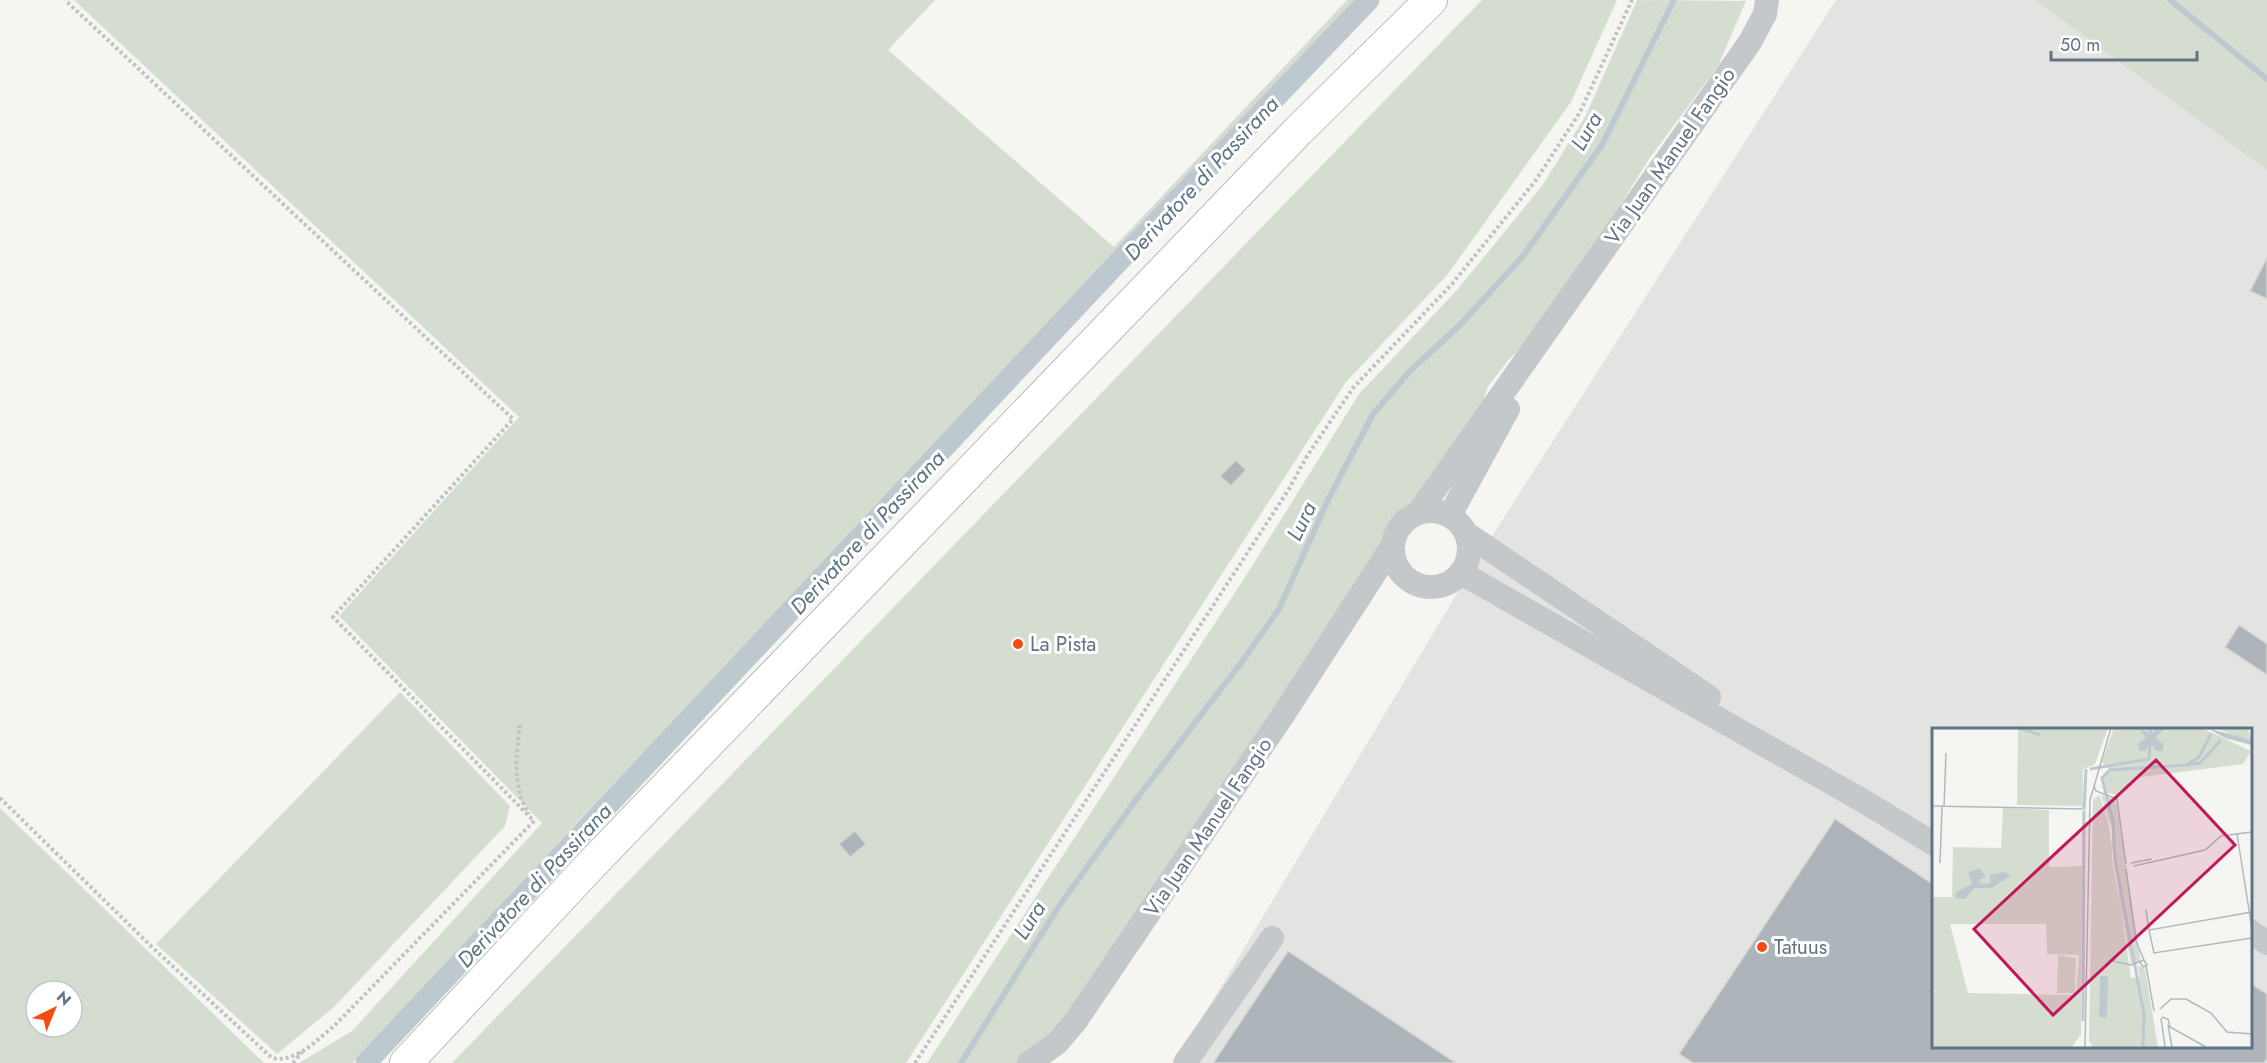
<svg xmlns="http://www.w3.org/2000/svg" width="2267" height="1063" viewBox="0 0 2267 1063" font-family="Jost,sans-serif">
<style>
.built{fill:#e3e4e2;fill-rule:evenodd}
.green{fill:#d5ddd1;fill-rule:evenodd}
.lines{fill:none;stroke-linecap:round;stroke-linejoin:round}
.stream{stroke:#bec9cf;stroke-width:6}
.canal{stroke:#bec9cf;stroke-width:21}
.building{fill:#adb5bb;stroke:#d6d6d4;stroke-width:1.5}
.major-casing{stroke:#b7bbbf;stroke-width:34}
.path{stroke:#c0c1c3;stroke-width:4;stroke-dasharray:3 3;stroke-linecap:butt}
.minor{stroke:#c4c8cb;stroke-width:24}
.major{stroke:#fff;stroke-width:32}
.poi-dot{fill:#f44c12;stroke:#fff;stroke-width:2}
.labels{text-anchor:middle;stroke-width:6;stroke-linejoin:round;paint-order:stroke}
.street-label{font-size:21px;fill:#617485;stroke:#fff}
.poi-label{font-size:21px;fill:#617485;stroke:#fff;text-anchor:start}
.water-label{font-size:22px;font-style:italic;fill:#5c7783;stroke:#fff}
.inset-river{fill:none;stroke:#bec9cf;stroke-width:3}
.inset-road{fill:none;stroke:#b1b9c0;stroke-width:1.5}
.view{fill:#c2185b;fill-opacity:0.15;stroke:#c2185b;stroke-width:3}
.inset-edge{fill:none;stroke:#617485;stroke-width:3}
</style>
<rect width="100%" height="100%" fill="#f5f5f1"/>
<path class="built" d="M1836,0H2035L2267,166V1063H1175L1485,547ZM1934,730H2250V1046H1934Z"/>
<path class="green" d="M74,0H935L888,50L1114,247L1347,0H1364L580,819L353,1063H299L352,1031L542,823L339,616L519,417Z
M1482,0H1617L1571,102L1448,274L1346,382L906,1063H452Z
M1637,0L1746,1L1718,66L1649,159L1543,329L1509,359L1487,388L1483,403L1070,1017L1017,1063H927L1249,571L1359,394L1457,290L1542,186L1586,115Z
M2035,0H2267V170Z
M400,692L510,806L505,826L334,1007L277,1054L156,944Z
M0,808L264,1063H0ZM36,991H72V1027H36Z"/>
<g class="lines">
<path class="stream" d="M2170,0L2267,79
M961,1063L1059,906L1138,797L1241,663L1279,609L1328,500L1373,414L1411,370L1460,325L1523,256L1602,145L1674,0"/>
<path class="canal" d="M366,1063L1124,256L1369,0"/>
</g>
<path class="building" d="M2267,258V299L2250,291Z
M1236,460L1246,470L1231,486L1220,476Z
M2239,625L2267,644V675L2225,647Z
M1835,819L1934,885V1046H2250V983L2267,994V1059L2264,1063H1693L1679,1054Z
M855,831L866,844L850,857L839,844Z
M1288,951L1456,1063H1213Z"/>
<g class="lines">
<g class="major-casing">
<path id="major" d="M406,1063L590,866L1298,131L1431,0"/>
</g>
<path class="path" d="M520,725C516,754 512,788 529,814
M0,798L153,948L272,1058C296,1063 317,1040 334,1026L534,821L333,617L513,419L65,0
M293,1063L302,1052
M915,1063L1289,489L1307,456L1353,388L1452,284L1536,180L1580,112L1632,0"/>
<path class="minor" d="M1393 549a38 38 0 1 1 76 0a38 38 0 1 1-76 0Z
M1419,512L1750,42L1765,14L1767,0
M1450,515L1508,409
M1467,534L1709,697
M1461,573L1860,799L1934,844
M2250,931L2267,943
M1029,1063L1057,1043L1075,1022L1283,715L1393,545
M1185,1063L1272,938"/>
<use href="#major" class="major"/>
</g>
<g class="poi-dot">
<circle cx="1018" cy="644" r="6"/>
<circle cx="1762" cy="947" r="6"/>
</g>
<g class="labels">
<g class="street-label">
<text transform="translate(1670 156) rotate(-55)" y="7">Via Juan Manuel Fangio</text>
<text transform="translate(1208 827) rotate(-56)" y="7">Via Juan Manuel Fangio</text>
</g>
<g class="poi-label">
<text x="1030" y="651">La Pista</text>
<text x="1774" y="954">Tatuus</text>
</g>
<g class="water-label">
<text transform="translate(1586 131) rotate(-60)" y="8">Lura</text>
<text transform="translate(1201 178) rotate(-47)" y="8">Derivatore di Passirana</text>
<text transform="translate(1301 521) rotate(-64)" y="8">Lura</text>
<text transform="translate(867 532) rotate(-47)" y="8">Derivatore di Passirana</text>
<text transform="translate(534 885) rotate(-47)" y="8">Derivatore di Passirana</text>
<text transform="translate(1029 920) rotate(-58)" y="8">Lura</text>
</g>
</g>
<g transform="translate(1932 728)">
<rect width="320" height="320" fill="#f5f5f1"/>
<path d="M86,0H176L163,36L151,41L149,306L140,319H0V264H9L0,263V169H20L21,119L69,120L71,80L117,82V139L150,138V78L85,77ZM18,196H114L115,226L147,227L144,267L36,265ZM182,0H270L319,23L311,36L203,50L184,67L174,64L172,50L179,43L170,34ZM285,0H316L319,12L302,8ZM167,67L176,92L199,250L208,249L205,237L213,241L226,319H161L157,312L161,72ZM169,67L182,71L185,78L208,228V233L199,236L180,131V101ZM126,227L144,230L143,265H125Z" fill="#d5ddd1" fill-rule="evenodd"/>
<path d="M206,0L220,6L224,0H233L223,10L232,17L230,23H224L219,15L213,23H207L206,16L214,10ZM275,0L319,12V17L293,10ZM48,140L54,149L47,152L50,156L59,155L57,147L73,144L79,147L60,160H42L33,171L23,170L24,164L40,156L36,144ZM168,248H176L175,289H167Z" fill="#bec9cf"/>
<path class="inset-river" d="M88,0L108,7M254,37L268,35L289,12M158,41L217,31L219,0M152,82L154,41M151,293L152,83M211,319L212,286L183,132L181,93L170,50L178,42L254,37L267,29L279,6"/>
<path class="inset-road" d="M162,58L164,63L185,71L194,136M0,78L150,81M12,79L14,25M305,106L320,201M8,135L10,79M199,135L220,131M202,138L273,122L289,108L320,104M194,141L204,213L212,232M214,182L217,202M320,184L217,202L222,225L320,210M181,233L199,237L212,232L215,237L211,239L208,234M214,238L222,283M228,281L239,271H254L279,285L295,304L320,306M230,289L236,291L238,299L274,319M229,290L233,319M236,297L240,319M153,319L158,72L179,0"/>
<path class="view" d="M224,32L303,117L121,287L42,201Z"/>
<rect width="320" height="320" class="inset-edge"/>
</g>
<g transform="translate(54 1009) rotate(43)"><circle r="28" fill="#ffffff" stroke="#c0c7ce" stroke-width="1.5"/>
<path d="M0-4.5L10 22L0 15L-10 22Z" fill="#f44c12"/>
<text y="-9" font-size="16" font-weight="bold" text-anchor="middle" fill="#617485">N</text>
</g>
<path d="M2051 51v9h146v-9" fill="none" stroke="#617485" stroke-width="3"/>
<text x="2060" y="51" font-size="18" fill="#617485" stroke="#ffffff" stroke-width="4.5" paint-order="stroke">50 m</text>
</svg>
